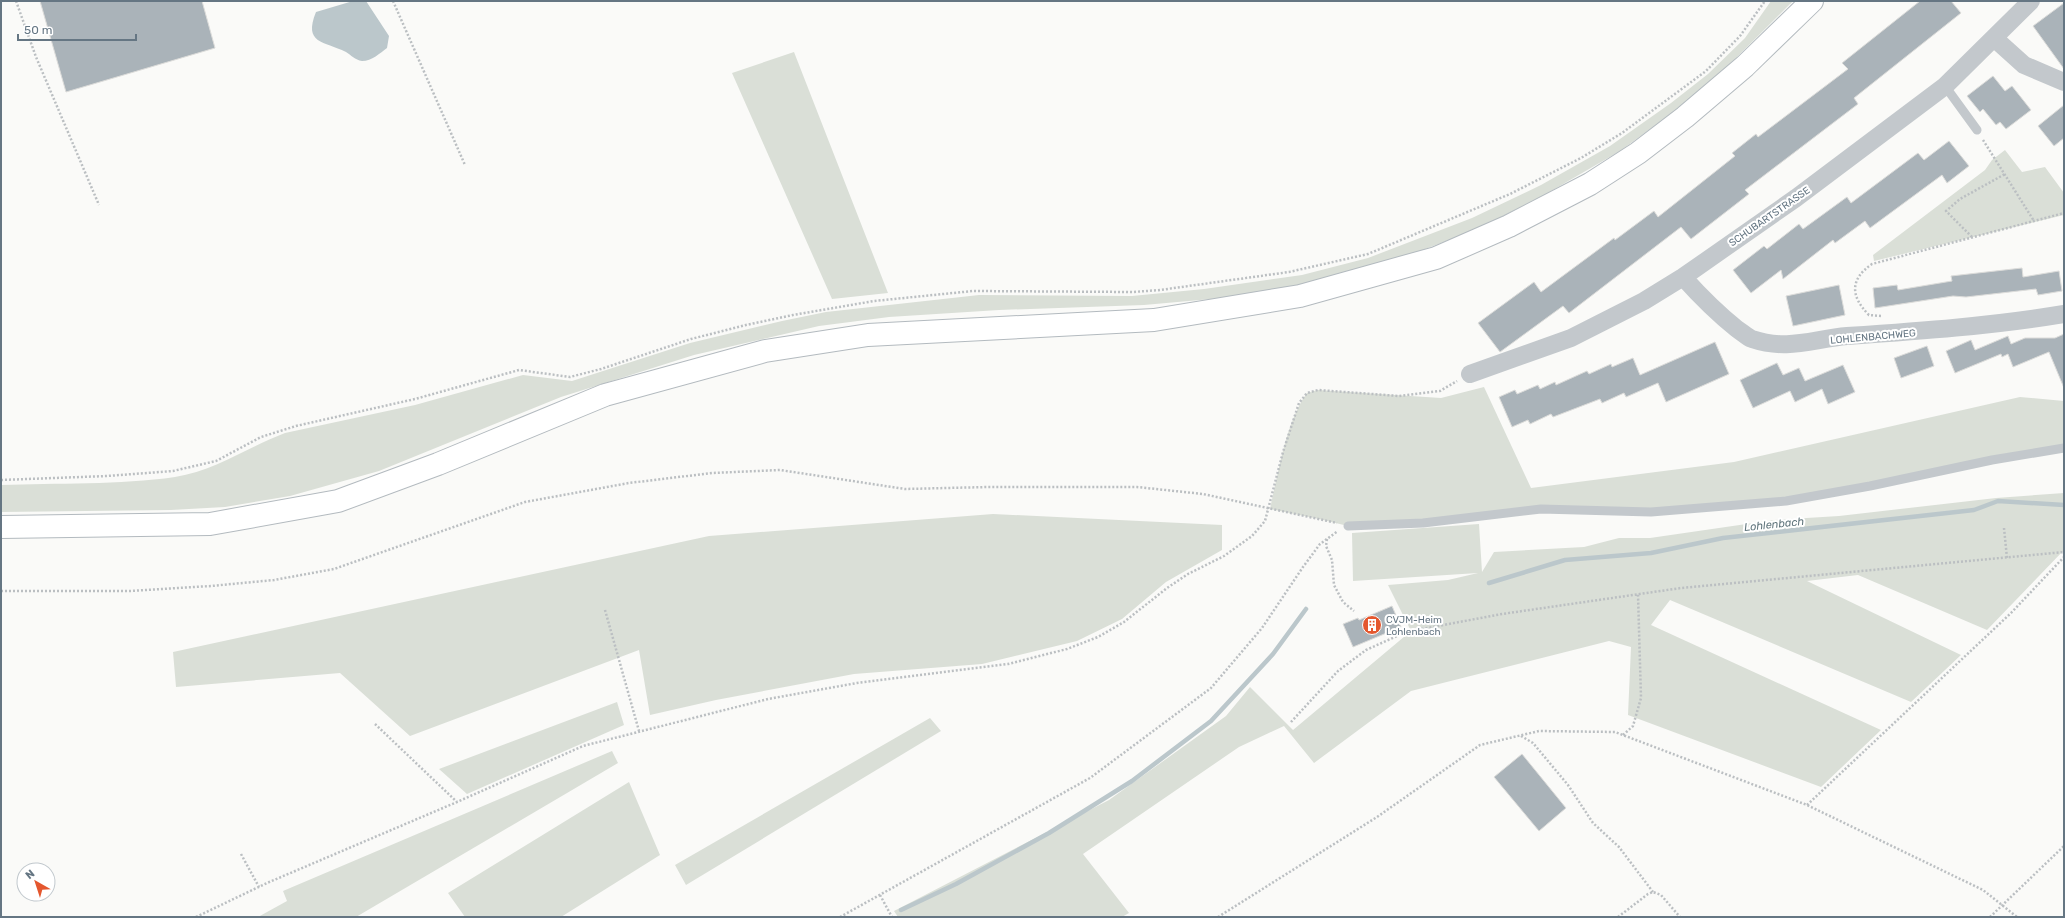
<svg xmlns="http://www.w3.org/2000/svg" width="2065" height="918" viewBox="0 0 2065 918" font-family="Rubik,sans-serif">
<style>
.green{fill:#dadfd7}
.water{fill:#bbc7cb}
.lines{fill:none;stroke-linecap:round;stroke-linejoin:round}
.stream{stroke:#bbc7cb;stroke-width:4.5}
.building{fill:#aab3b9;stroke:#dcdcda}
.secondary-casing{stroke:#b3babf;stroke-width:24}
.path{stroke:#bbbfc2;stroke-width:2.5;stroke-dasharray:2 2;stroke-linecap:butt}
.service{stroke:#c3c8cc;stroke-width:9}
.minor{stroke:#c3c8cc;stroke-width:18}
.secondary{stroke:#fff;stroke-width:22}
.labels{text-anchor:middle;stroke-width:4;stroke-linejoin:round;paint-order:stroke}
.street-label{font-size:10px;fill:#657683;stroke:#fff}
.poi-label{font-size:10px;fill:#657683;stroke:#fff;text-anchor:start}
.water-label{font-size:11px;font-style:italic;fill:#60757c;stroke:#fff}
</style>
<rect width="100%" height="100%" fill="#fafaf8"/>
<path class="green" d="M1771,1H1793L1735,59L1679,108L1620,151L1546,194L1480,228L1407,256L1277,291L1211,299L1144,305L999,310L889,317L819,326L694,355L561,397L379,471L290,496L225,507L171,510L1,512V485C56,483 120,485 175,477C215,471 248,447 285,433L415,405L523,375L572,381L690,343L782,321L826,312L979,295L1132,296L1204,289L1302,275L1368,258L1472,218L1541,185L1610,146L1671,103L1708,74L1745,38Z
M794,52L888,293L832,299L732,73Z
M2005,150L2022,172L2045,167L2064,193V215L1874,261L1873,255L1985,170L1992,160Z
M1484,387L1531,488L1734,462L2020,397L2064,401V448L1787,501L1651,512L1561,509L1348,526L1319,519L1270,509C1278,475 1286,421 1307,393L1318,390L1441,398Z
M2064,493V550L1987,630L1858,575L1807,581L1961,655L1911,702L1670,600L1651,625L1881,730L1821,787L1628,715L1631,647L1609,641L1411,691L1314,763L1284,726L1239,747L1083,854L1129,913L1122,917H898L894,911L1109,800L1226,716L1250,687L1293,730L1411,631L1388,585L1448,580L1478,573L1353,581L1352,533L1479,524L1482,572L1494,552L1584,547L1619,538H1650L1774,520L1839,516L1996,498Z
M993,514L1222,525V550L1166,582L1122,619L1077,641L982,664L854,674L716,700L650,715L639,650L410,736L340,673L176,687L173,652L709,536Z
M617,702L624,725L467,794L439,769Z
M930,718L941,731L686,885L675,865Z
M612,751L618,763L356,917H258L287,901L283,891Z
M629,782L660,855L561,917H465L448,893Z"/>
<path class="water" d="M353,1H366L389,36L387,48C380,53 372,61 362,61C355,60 351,55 346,52C324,41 303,44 316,12Z"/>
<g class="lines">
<path class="stream" d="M1489,583L1565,560L1651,553L1723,538L1974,510L1998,501L2064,505
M901,910L956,884L1049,833L1132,781L1211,721L1273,654L1306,609"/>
</g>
<path class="building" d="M40,1H202L215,48L66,92Z
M1920,1H1951L1961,13L1854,98L1858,104L1745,190L1749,194L1691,239L1681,227L1569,313L1563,306L1500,352L1478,323L1534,282L1541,292L1614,238L1615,240L1654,211L1658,217L1735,156L1732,153L1756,134L1758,137L1848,69L1842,63Z
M2064,3V69L2033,26Z
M1993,76L2005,91L2012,86L2031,110L2006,129L2000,122L1996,125L1983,109L1980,112L1967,96Z
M2064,105V138L2054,146L2038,126Z
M1949,141L1969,166L1947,183L1942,175L1870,228L1865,221L1835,243L1833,240L1783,279L1781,270L1751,293L1733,270L1764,246L1767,249L1799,224L1803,229L1847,197L1851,203L1918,153L1924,160Z
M2022,268L2023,277L2059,271L2062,291L2038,295L2036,289L1966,297L1953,296L1875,308L1873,288L1897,285L1898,290L1952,281L1951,276Z
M1839,285L1845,315L1793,326L1786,296Z
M2064,334V388L2049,352L2013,367L2008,354L2002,357L2001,354L1955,373L1946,351L1971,340L1975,350L2008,336L2011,344L2025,338H2055Z
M1715,342L1729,374L1666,402L1658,383L1626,397L1624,393L1602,403L1600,399L1553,417L1551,414L1530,424L1528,420L1512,427L1499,397L1515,390L1517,394L1538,385L1540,389L1555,382L1556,385L1587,371L1589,374L1611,364L1612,367L1633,358L1640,375Z
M1927,346L1934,366L1901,378L1894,358Z
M1777,363L1783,375L1799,368L1805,381L1843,365L1855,392L1828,404L1822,389L1795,402L1790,391L1753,408L1740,380Z
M1392,606L1401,627L1353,647L1343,624L1358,618L1359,620Z
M1522,754L1566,808L1539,831L1494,777Z"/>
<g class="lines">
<g class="secondary-casing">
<path id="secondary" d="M1,527L210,524L338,501L438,464L605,395L765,351L868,335L1154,320L1300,296L1436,258L1509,226L1590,184L1638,153L1685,117L1745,66L1812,1"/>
</g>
<path class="path" d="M16,1L36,57L99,205
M393,1L465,165
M1983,140L2034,221
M1972,237L1946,211L1960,199L2005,174
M1881,316L1869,315C1850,296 1850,279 1872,264L2064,213
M1,480L107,476L173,471L216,461L261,437L296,426L415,399L519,370L570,377L601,369L691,339L746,325L793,315L874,301L973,291L1133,292L1160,290L1289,272L1368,254L1510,194L1581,158L1622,133L1706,71L1740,36L1765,1
M2004,528L2007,558
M1327,539L1326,546L1332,560L1334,585L1343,602L1354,611
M1,591H129L211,586L274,580L334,569L525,502L629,483L712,473L780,470L905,489L988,487H1137L1203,494L1337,523
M605,610L639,731
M1291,722L1338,671L1366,650L1406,632L1502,614L1681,588L2064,552
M375,724L457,802
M1623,735L1633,726L1641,698L1638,594
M1521,736L1533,743L1568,785L1593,823L1619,847L1653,892
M1807,805L2011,613L2064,557
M241,854L259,887
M880,895L892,917
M196,917L267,883L457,802L583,746L768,699L857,683L1008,664L1067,649L1098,637L1124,622L1167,588L1188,574L1224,556L1252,536L1265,521L1283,452L1299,403L1307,393L1318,390L1399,396L1440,391L1457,381
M840,917L1090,778L1211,688L1262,628L1303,567L1320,544L1338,531
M1218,917L1377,817L1480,745L1539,731L1615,732L1807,805L1983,890L2017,917
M1618,917L1648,894L1653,892L1661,895L1680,917
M1990,917L2064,846"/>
<path class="service" d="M1945,86L1977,130
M1348,526L1423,523L1541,509L1651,512L1786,501L1870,486L1992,460L2064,448"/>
<path class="minor" d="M1994,38L2024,65L2064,82
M1683,277C1700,296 1717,313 1737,329C1742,332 1747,337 1752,339C1787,351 1813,339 1847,336C1920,331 1992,326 2064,314
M1470,374L1571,338L1644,301L1683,277L1796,198L1945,86L2031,1"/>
<use href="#secondary" class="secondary"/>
</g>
<defs>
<g id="building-disc" transform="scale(1)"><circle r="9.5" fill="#e4572e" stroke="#fff"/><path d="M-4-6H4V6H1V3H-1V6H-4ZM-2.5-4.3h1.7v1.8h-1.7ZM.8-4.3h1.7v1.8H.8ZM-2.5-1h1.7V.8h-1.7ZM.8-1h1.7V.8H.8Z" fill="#fff"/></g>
</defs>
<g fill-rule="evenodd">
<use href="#building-disc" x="1372" y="625"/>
</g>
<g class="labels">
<g class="street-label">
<text transform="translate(1769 216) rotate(-35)" y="4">SCHUBARTSTRASSE</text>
<text transform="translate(1873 336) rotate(-5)" y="4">LOHLENBACHWEG</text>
</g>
<g class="poi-label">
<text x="1386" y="623">CVJM-Heim<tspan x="1386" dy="12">Lohlenbach</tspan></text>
</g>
<g class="water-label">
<text transform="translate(1774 524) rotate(-6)" y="4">Lohlenbach</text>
</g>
</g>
<rect width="2065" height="918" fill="none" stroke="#657683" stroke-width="4"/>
<g transform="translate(36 882) rotate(321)"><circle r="19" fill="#ffffff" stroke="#c1c8cd"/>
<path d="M0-3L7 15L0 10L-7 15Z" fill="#e4572e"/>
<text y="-6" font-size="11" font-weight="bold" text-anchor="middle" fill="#657683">N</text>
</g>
<path d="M18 34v6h118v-6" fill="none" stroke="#657683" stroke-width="2"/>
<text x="24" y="34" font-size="12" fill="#657683" stroke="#ffffff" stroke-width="3" paint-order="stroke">50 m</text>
</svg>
